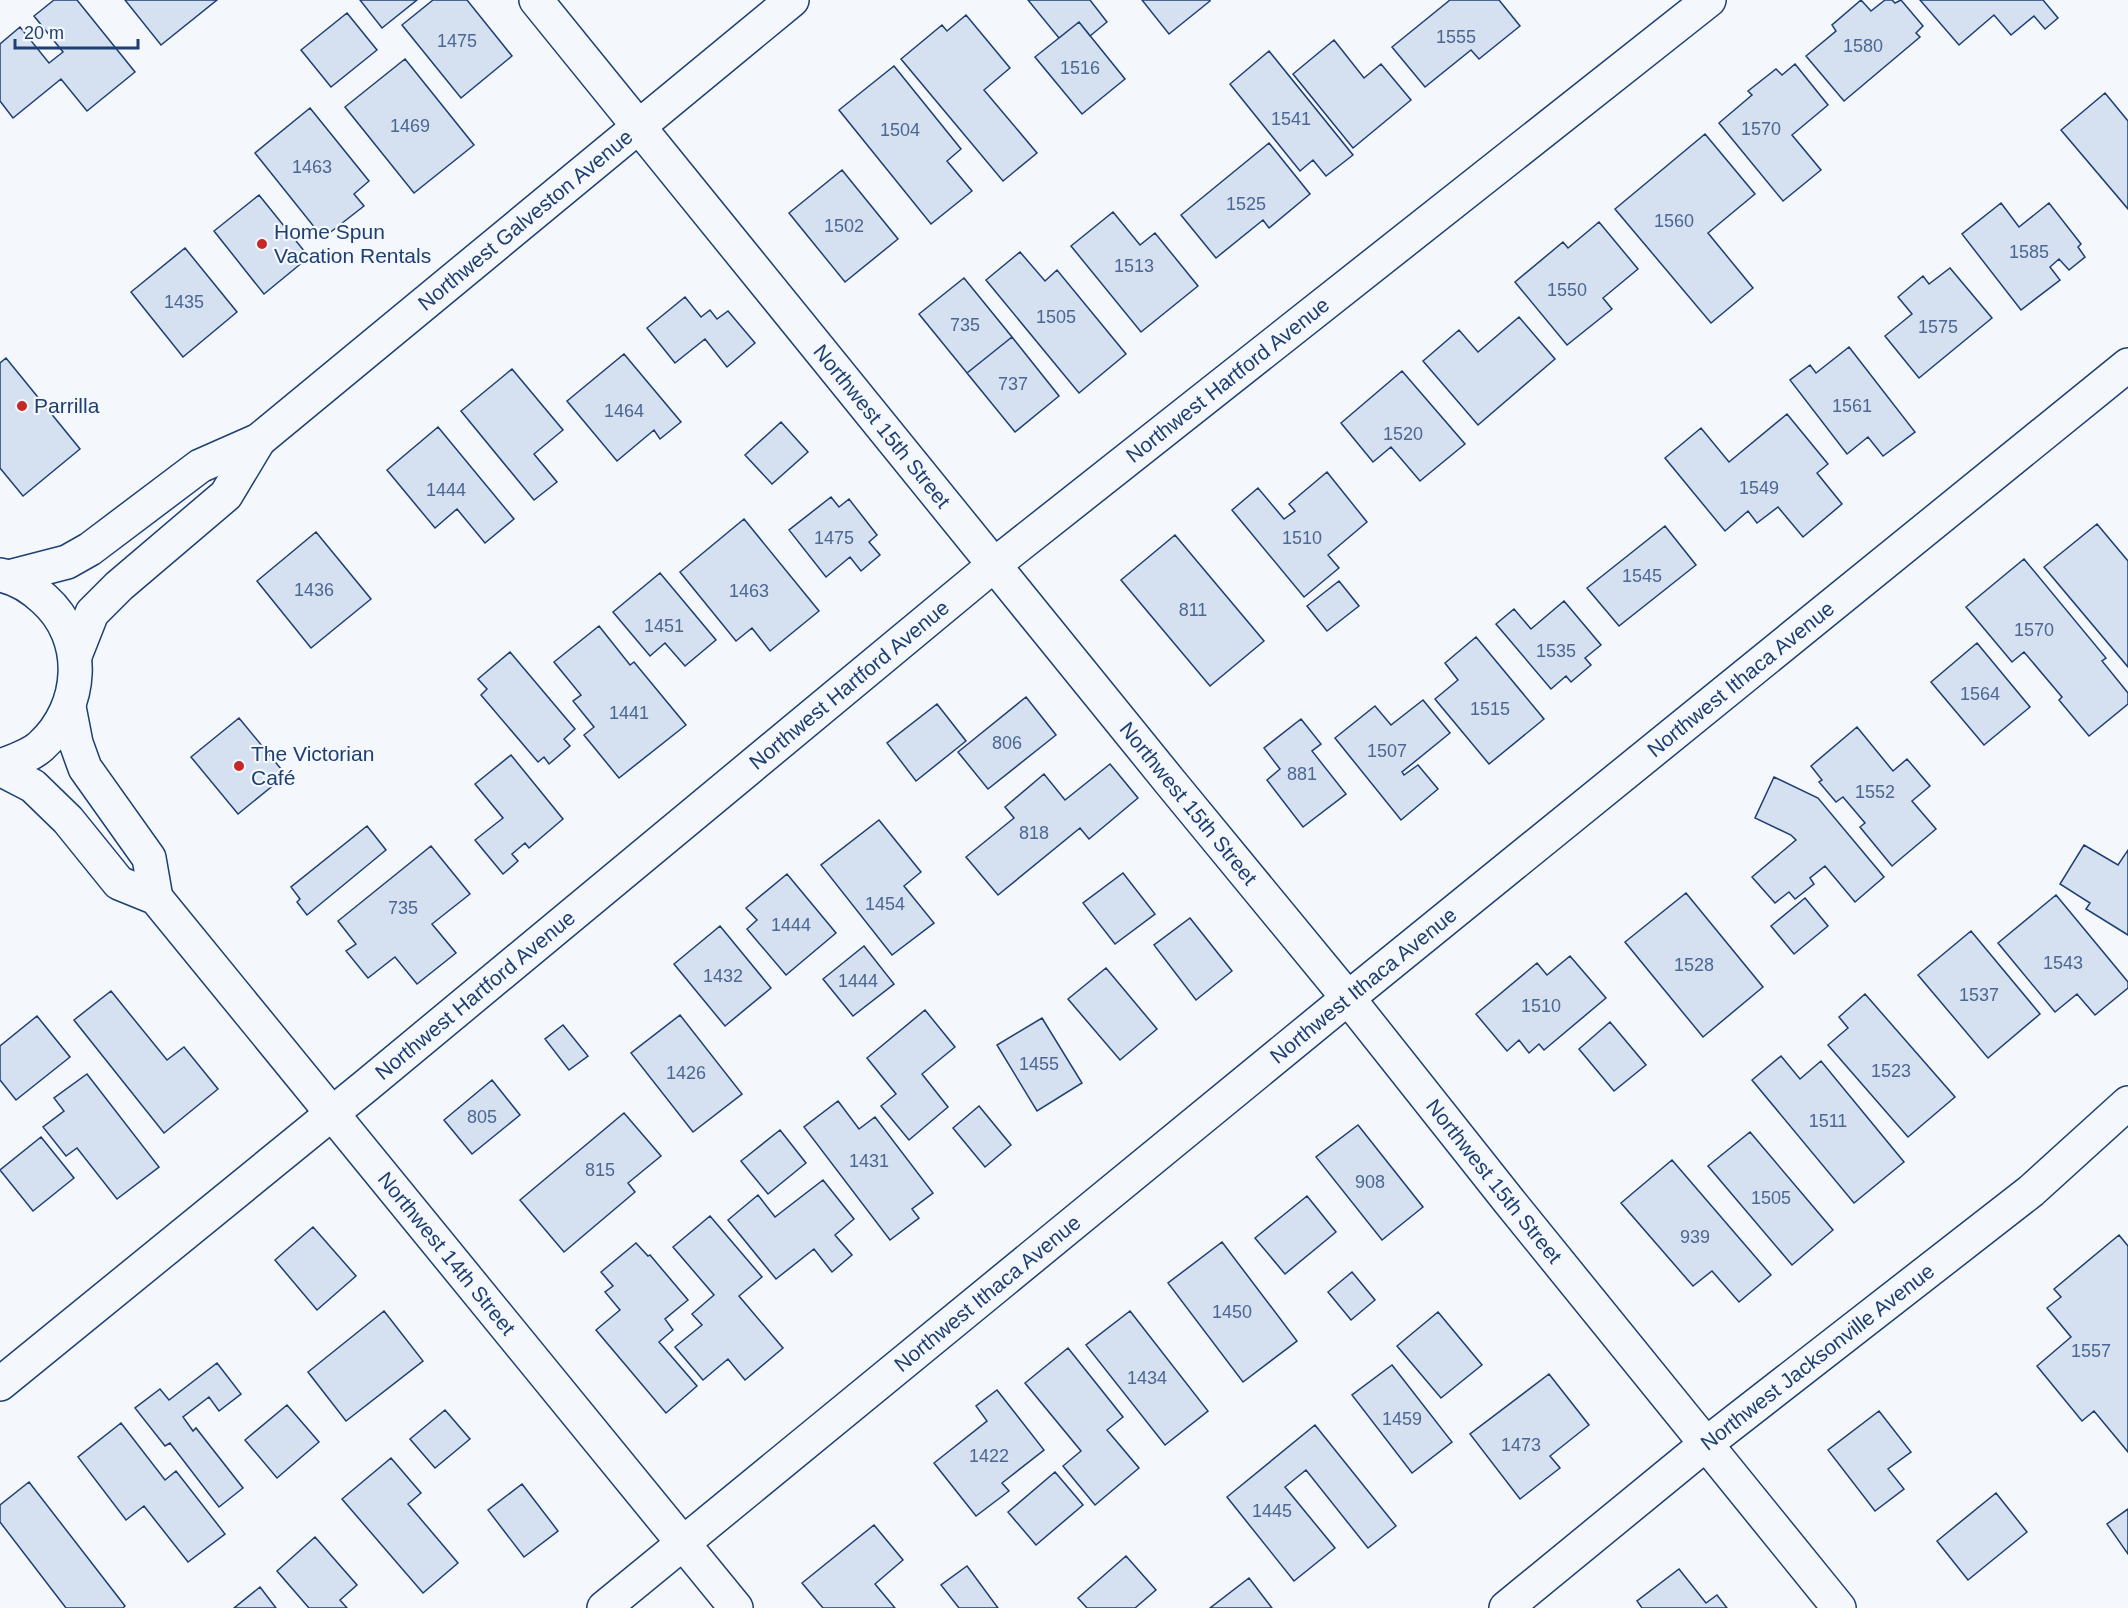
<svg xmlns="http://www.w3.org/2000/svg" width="2128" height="1608" viewBox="0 0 2128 1608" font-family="Helvetica,sans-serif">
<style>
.building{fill:#d5e0f0;stroke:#1d3f73;stroke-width:1.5}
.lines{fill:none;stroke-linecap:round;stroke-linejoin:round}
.street-casing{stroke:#1d3f73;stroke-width:36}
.secondary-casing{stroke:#1d3f73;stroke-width:36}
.street{stroke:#f4f7fb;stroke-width:33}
.secondary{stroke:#f4f7fb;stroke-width:33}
.poi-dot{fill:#c62828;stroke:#f4f7fb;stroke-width:2}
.labels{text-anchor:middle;stroke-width:4.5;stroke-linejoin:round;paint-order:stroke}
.number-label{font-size:18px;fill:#4b6792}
.street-label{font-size:21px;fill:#1d3f73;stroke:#f4f7fb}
.poi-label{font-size:21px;fill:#1d3f73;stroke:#f4f7fb;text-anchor:start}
</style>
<rect width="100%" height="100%" fill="#f4f7fb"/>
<path class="building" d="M54,0H77L135,72L87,111L61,79L13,118L0,101V44L20,27L49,63L63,52L34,16Z
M125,0H217L161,45Z
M360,0H417L382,28Z
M433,0H467L512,56L461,98L402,25Z
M1028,0H1090L1107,22L1090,36L1079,22L1059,38Z
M1142,0H1210V1L1169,34Z
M1450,0H1499L1520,26L1479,59L1471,50L1425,87L1392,47Z
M1861,0L1871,11L1885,0H1892L1895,3L1901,0L1923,26L1916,33L1920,37L1844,101L1806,56L1836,31L1832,25Z
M1920,0H2043L2058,18L2045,29L2034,16L2011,35L1994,15L1959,45Z
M347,13L377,50L331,87L301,50Z
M966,15L1010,68L984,90L1037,153L1003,181L901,59L942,25L947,31Z
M1079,22L1125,79L1082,114L1035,57Z
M1334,40L1364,78L1381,64L1411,100L1353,148L1293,74Z
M1269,51L1353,155L1326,176L1313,160L1300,171L1230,84Z
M405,59L474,145L414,193L345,107Z
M1795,64L1828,105L1792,135L1821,170L1783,201L1719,123L1752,95L1748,91L1776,69L1782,75Z
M894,66L961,149L947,161L972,191L931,224L839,110Z
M2105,93L2128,121V209L2061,130Z
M310,108L369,181L354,194L364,206L323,238L255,153Z
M1705,134L1755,194L1708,233L1753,288L1711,323L1615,209Z
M1269,143L1310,194L1269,228L1263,220L1216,258L1181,215Z
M842,170L898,239L845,282L789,213Z
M259,195L309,257L264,294L214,231Z
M2001,203L2019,227L2049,203L2081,244L2078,247L2085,257L2069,270L2059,259L2050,267L2060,280L2021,310L1962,234Z
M1113,212L1140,245L1155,233L1198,286L1141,332L1071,246Z
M1599,222L1638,269L1603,298L1612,309L1567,345L1515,282L1563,242L1568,248Z
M185,248L237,312L183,357L131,292Z
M1020,252L1045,281L1057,270L1126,354L1079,393L986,280Z
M1950,268L1992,318L1919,378L1885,336L1912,314L1898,297L1923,276L1929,284Z
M964,278L1012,337L967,373L919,314Z
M685,297L701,317L710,310L717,319L728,311L755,343L727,367L705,339L675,363L647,328Z
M1519,317L1555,359L1478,425L1423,361L1459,330L1478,352Z
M1012,337L1059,396L1015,432L967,373Z
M1849,347L1915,432L1883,456L1868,437L1847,454L1790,380L1810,365L1816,373Z
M624,354L681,422L660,439L654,430L617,461L567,401Z
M6,358L80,449L23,496L0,468V363Z
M512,369L563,430L534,454L557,482L534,500L461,411Z
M1402,371L1465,444L1420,481L1391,447L1373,462L1341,423Z
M1787,414L1828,464L1817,473L1842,504L1803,537L1778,507L1757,523L1748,511L1725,531L1665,458L1701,428L1729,462Z
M781,422L808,452L772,484L745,455Z
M438,427L514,519L485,543L457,509L435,528L387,470Z
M1327,472L1367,522L1328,555L1339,568L1304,597L1232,510L1258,488L1284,519L1295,511L1289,504Z
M831,497L839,507L849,499L877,535L869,542L880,555L861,571L850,557L826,577L789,530Z
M744,519L819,611L770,651L752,628L736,641L680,572Z
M2097,524L2128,561V667L2044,567Z
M1665,526L1696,565L1619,626L1587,588Z
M316,532L371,599L311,648L257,581Z
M1175,535L1264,641L1210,686L1121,580Z
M2024,559L2106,658L2102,661L2128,693V704L2089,736L2059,700L2062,697L2024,652L2012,662L1966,607Z
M660,573L716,640L685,666L665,643L650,656L613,612Z
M1339,581L1359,606L1327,631L1307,606Z
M1564,601L1601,645L1585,658L1591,665L1571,682L1566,676L1551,689L1496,624L1514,609L1531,629Z
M599,626L630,665L634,662L686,725L619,778L584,735L594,727L573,701L581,695L554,662Z
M1476,637L1544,719L1489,764L1435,699L1458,680L1445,663Z
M1977,643L2030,707L1984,745L1931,682Z
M510,652L575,729L564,739L570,746L549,764L544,757L538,762L481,695L487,689L478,679Z
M1026,697L1056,735L988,789L958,752Z
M1423,700L1450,733L1402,772L1404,775L1418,765L1438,789L1401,820L1335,738L1375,706L1391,725Z
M937,704L966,741L916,781L887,743Z
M239,718L286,775L238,814L191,757Z
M1301,719L1321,744L1312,751L1346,794L1303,827L1267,780L1280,769L1264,748Z
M1857,727L1893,771L1907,759L1930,786L1912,801L1936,829L1892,866L1860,827L1865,823L1843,797L1836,802L1819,782L1822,780L1811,766Z
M511,755L563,819L529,848L525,843L512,854L518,861L503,874L475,840L503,818L475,784Z
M1110,764L1138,798L1089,839L1080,828L998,895L966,857L1014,818L1005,807L1044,774L1065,800Z
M1774,777L1818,798L1884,877L1855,902L1825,866L1810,878L1814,884L1795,899L1789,892L1775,903L1752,877L1796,840L1791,835L1755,818Z
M879,820L921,872L904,886L934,923L892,955L821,865Z
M367,826L386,850L307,915L297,902L300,899L291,887Z
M2084,845L2118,865L2128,850V935L2086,909L2090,903L2060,884Z
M431,846L470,894L432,924L456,953L417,984L395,957L368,978L346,951L356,944L338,921Z
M1123,873L1155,914L1115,944L1083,903Z
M787,874L836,933L786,975L747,929L757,920L746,908Z
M1686,893L1763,987L1703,1037L1625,942Z
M2056,895L2128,982V988L2095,1015L2077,994L2055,1012L1998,943Z
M1805,898L1828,926L1794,954L1771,926Z
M1190,918L1232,971L1196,1000L1154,945Z
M720,926L771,988L725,1026L674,964Z
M1971,931L2040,1014L1988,1058L1918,975Z
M864,946L894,984L853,1016L823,979Z
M1570,956L1606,998L1544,1050L1539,1044L1529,1053L1519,1040L1507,1051L1476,1014L1537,963L1547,975Z
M1106,968L1157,1029L1120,1060L1068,999Z
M111,991L167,1060L184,1047L218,1089L164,1133L74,1020Z
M1865,994L1955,1097L1908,1137L1828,1045L1848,1028L1839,1017Z
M925,1010L955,1047L922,1074L948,1107L909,1140L881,1106L896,1094L867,1058Z
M680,1015L742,1094L693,1132L631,1053Z
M37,1016L70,1057L16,1100L0,1080V1046Z
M1042,1018L1082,1083L1037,1111L997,1045Z
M1610,1022L1646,1065L1614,1091L1579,1049Z
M563,1025L588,1056L569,1070L545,1039Z
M1781,1056L1800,1079L1821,1061L1904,1162L1854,1203L1752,1080Z
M87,1074L159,1167L117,1199L77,1148L66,1156L43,1127L64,1111L54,1098Z
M492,1080L520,1115L472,1154L444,1120Z
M838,1101L859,1129L875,1117L933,1193L912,1209L919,1218L890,1240L804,1127Z
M979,1106L1011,1145L985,1167L953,1128Z
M624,1113L661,1156L628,1183L635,1192L564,1252L520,1200Z
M1358,1125L1423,1207L1382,1240L1316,1157Z
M780,1130L806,1163L768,1194L741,1161Z
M1750,1132L1833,1230L1792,1265L1708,1166Z
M41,1137L74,1178L33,1211L0,1170Z
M1672,1160L1771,1275L1739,1302L1712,1271L1693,1286L1621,1203Z
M823,1180L854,1219L835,1235L852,1255L832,1272L814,1249L776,1279L728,1220L758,1195L775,1217Z
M1307,1196L1336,1232L1285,1274L1255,1238Z
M710,1216L762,1277L739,1296L783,1348L745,1380L728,1359L703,1380L675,1347L702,1325L692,1314L714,1295L673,1247Z
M313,1227L356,1276L317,1310L275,1260Z
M2119,1235L2128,1246V1452L2094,1411L2082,1421L2037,1366L2071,1337L2047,1308L2061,1297L2054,1289Z
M1222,1242L1297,1341L1243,1382L1168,1283Z
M636,1243L648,1256L650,1255L688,1300L665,1319L673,1330L659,1342L697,1386L666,1413L596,1330L620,1310L605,1292L613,1286L601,1272Z
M1352,1272L1375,1300L1351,1320L1328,1292Z
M384,1311L423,1361L346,1421L308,1372Z
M1130,1311L1208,1411L1165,1445L1086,1345Z
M1438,1312L1482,1365L1441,1398L1397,1346Z
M1068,1348L1123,1417L1107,1430L1139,1468L1095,1505L1063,1466L1081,1451L1025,1383Z
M217,1363L241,1394L219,1411L209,1397L183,1417L193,1431L196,1428L243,1488L219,1507L170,1443L165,1446L135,1408L160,1389L169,1400Z
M1392,1365L1452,1442L1412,1473L1352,1395Z
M1549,1374L1589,1425L1550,1456L1560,1468L1520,1499L1470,1434Z
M997,1390L1044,1450L1002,1483L1009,1491L976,1516L934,1463L987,1421L976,1406Z
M287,1405L319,1442L277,1478L245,1440Z
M445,1410L470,1439L435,1468L410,1439Z
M1879,1411L1911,1452L1888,1469L1904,1489L1875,1511L1828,1450Z
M121,1423L165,1480L176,1471L225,1534L188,1562L144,1506L126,1520L78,1457Z
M1315,1425L1396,1526L1368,1548L1306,1470L1285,1487L1335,1548L1294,1581L1227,1497Z
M391,1458L421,1493L408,1504L458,1563L423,1593L342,1499Z
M1055,1472L1083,1505L1036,1545L1008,1512Z
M29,1482L125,1606L123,1608H66L0,1522V1505Z
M522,1484L558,1531L524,1557L488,1510Z
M1996,1493L2027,1532L1968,1580L1937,1541Z
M2128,1509V1554L2107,1524Z
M874,1525L903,1560L875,1584L895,1608H823L802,1583Z
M315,1537L357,1585L340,1600L347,1608H309L277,1571Z
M1126,1556L1156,1590L1135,1608H1087L1078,1598Z
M967,1566L998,1608H959L941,1585Z
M1679,1569L1706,1603L1717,1595L1727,1608H1642L1637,1601Z
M1249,1578L1272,1608H1210Z
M260,1587L276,1608H234Z"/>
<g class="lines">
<g class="street-casing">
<g id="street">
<path id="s1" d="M536,0L1171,783L1348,998L1509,1201L1839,1608"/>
<path id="s2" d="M0,1384L367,1085L994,565L1709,0"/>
<path id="s3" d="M604,1608L1348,998L2128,365"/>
<path id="s4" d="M1506,1608L1706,1444L2031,1191L2128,1103"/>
</g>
</g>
<g class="secondary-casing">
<g id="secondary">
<path d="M0,575C17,578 32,588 44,599C88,638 84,707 41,746C30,756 14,761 0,766"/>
<path id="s5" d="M9,577L67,562L90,549L200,466L259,440L792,0"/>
<path d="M75,656L92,613L119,586L226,495L259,440"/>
<path d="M69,707L76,743L85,768L149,858L156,898"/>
<path id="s6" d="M0,769L33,786L68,820L119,883L156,898L736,1608"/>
</g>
</g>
<use href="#street" class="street"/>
<use href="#secondary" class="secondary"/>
</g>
<g class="poi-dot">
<circle cx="262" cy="244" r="6"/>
<circle cx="22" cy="406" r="6"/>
<circle cx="239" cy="766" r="6"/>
</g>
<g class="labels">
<g class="number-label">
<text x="1456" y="43">1555</text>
<text x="457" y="47">1475</text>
<text x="1863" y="52">1580</text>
<text x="1080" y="74">1516</text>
<text x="1291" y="125">1541</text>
<text x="410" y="132">1469</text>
<text x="1761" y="135">1570</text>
<text x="900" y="136">1504</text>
<text x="312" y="173">1463</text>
<text x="1246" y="210">1525</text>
<text x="1674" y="227">1560</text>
<text x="844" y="232">1502</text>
<text x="2029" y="258">1585</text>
<text x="1134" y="272">1513</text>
<text x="1567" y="296">1550</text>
<text x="184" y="308">1435</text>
<text x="1056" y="323">1505</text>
<text x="965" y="331">735</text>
<text x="1938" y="333">1575</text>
<text x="1013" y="390">737</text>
<text x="1852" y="412">1561</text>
<text x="624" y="417">1464</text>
<text x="1403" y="440">1520</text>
<text x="1759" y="494">1549</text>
<text x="446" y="496">1444</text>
<text x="834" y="544">1475</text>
<text x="1302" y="544">1510</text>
<text x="1642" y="582">1545</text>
<text x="314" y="596">1436</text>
<text x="749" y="597">1463</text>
<text x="1193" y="616">811</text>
<text x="664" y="632">1451</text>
<text x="2034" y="636">1570</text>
<text x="1556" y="657">1535</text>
<text x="1980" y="700">1564</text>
<text x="1490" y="715">1515</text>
<text x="629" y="719">1441</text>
<text x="1007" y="749">806</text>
<text x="1387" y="757">1507</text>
<text x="1302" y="780">881</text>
<text x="1875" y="798">1552</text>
<text x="1034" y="839">818</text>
<text x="885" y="910">1454</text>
<text x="403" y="914">735</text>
<text x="791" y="931">1444</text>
<text x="2063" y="969">1543</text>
<text x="1694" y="971">1528</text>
<text x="723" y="982">1432</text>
<text x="858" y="987">1444</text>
<text x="1979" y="1001">1537</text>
<text x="1541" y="1012">1510</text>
<text x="1039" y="1070">1455</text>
<text x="1891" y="1077">1523</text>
<text x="686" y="1079">1426</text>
<text x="482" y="1123">805</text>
<text x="1828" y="1127">1511</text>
<text x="869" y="1167">1431</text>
<text x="600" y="1176">815</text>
<text x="1370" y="1188">908</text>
<text x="1771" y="1204">1505</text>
<text x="1695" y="1243">939</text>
<text x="1232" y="1318">1450</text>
<text x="2091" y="1357">1557</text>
<text x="1147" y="1384">1434</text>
<text x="1402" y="1425">1459</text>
<text x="1521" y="1451">1473</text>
<text x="989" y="1462">1422</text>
<text x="1272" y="1517">1445</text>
</g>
<g class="street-label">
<text dy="7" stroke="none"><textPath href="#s5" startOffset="634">Northwest Galveston Avenue</textPath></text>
<text dy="7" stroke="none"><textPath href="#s2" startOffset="1586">Northwest Hartford Avenue</textPath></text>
<text dy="7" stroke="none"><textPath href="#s1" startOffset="549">Northwest 15th Street</textPath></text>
<text dy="7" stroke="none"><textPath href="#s3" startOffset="1468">Northwest Ithaca Avenue</textPath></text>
<text dy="7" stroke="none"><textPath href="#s2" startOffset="1100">Northwest Hartford Avenue</textPath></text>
<text dy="7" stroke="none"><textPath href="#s1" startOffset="1035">Northwest 15th Street</textPath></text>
<text dy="7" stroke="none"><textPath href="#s3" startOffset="982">Northwest Ithaca Avenue</textPath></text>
<text dy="7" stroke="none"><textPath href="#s2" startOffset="614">Northwest Hartford Avenue</textPath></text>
<text dy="7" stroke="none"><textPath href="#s1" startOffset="1521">Northwest 15th Street</textPath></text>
<text dy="7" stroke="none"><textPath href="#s6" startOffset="666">Northwest 14th Street</textPath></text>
<text dy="7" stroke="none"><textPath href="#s3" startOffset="496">Northwest Ithaca Avenue</textPath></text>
<text dy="7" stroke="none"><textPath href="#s4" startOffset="400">Northwest Jacksonville Avenue</textPath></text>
</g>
<g class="poi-label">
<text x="274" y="239">Home Spun<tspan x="274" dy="24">Vacation Rentals</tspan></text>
<text x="34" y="413">Parrilla</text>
<text x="251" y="761">The Victorian<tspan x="251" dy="24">Café</tspan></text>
</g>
</g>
<path d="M15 39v9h123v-9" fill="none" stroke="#1d3f73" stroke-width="3"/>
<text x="24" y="39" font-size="18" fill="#1d3f73" stroke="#f4f7fb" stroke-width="4.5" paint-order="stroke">20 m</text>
</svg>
